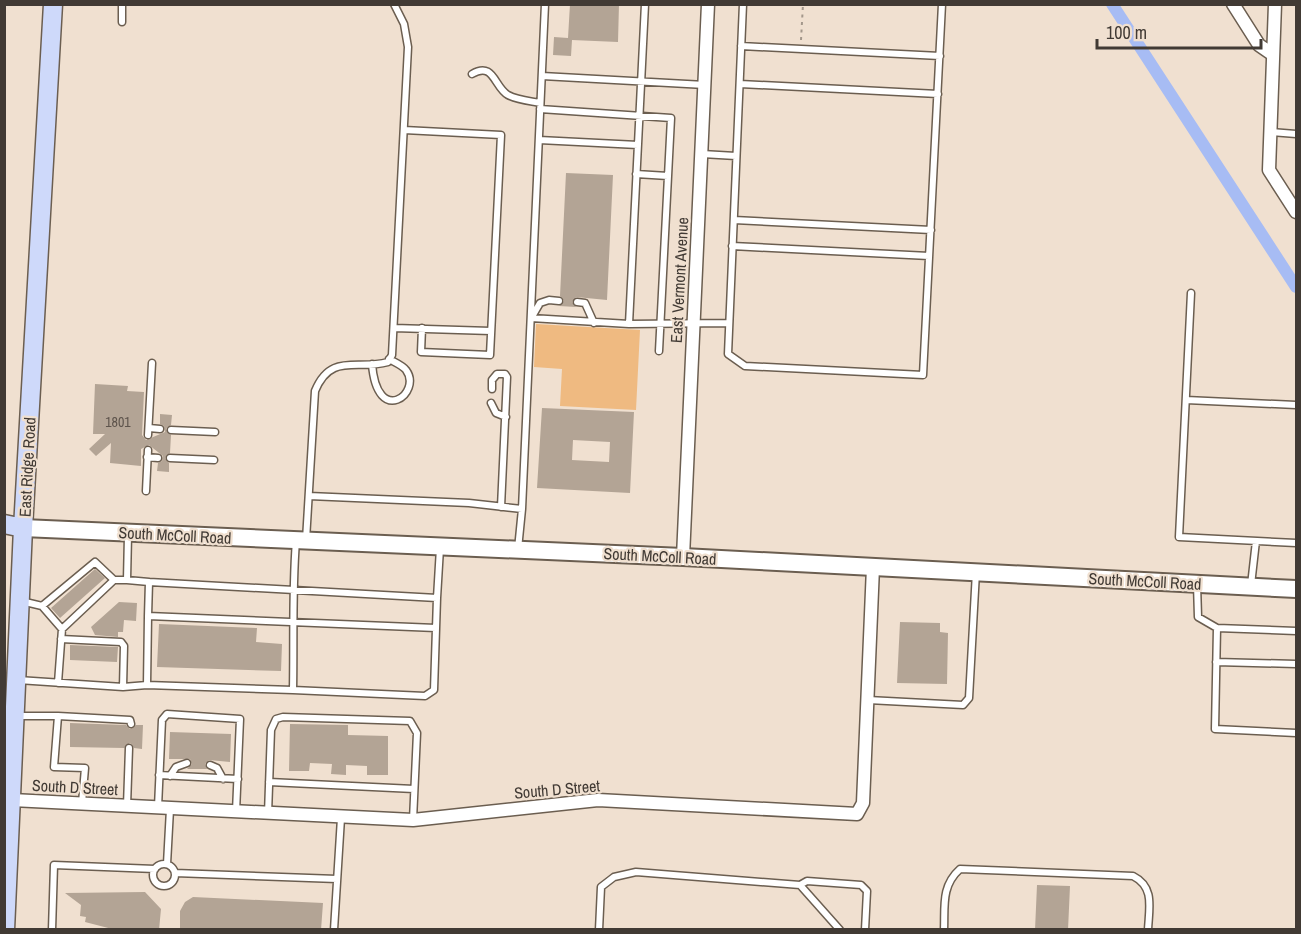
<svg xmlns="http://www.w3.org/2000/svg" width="1301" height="934" viewBox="0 0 1301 934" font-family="'Archivo Narrow',sans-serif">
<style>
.green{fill:#efba81}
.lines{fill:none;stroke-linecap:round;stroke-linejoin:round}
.canal{stroke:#a7bcf4;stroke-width:12}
.building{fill:#b3a495;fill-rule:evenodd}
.service-casing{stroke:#6b5e50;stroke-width:9}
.minor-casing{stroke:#6b5e50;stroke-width:15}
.tertiary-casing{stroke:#6b5e50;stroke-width:20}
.secondary-casing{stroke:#6b5e50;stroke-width:21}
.path{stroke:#a3978b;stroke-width:2;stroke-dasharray:3 4.5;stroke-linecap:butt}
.service{stroke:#fff;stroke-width:6}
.minor{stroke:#fff;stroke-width:12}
.tertiary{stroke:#fff;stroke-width:16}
.secondary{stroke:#ced9fa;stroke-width:18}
.labels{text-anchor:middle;stroke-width:4.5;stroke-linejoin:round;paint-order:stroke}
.number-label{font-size:14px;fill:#5e544c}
.street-label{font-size:16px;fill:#413a34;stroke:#f0e0d0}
</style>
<rect width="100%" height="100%" fill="#f0e0d0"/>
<path class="green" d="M536,324L640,330L636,410L560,406L562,369L534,367Z"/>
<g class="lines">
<path class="canal" d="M1112,4L1296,287"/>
</g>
<path class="building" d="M570,4H619L618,42L572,40L571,56L553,55L554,37L568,38Z
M566,173L613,175L607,300L576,297L572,302L576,307L559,306L564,301L560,296Z
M95,384L128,386L127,391L144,392L142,435L146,440L165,432L164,426L160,424V414L172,415L171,425L166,429L171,435L170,453L165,458L169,463V472L157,471L158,463L162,461L163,456L149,445L141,449V466L110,463L111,443L96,456L89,449L105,434H93Z
M542,408L634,412L630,493L537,488ZM573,440L610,442L609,462L572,460Z
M95,569L105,578L60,618L51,608Z
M119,602L137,603L136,621L124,620L123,632H118V637L95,635L91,627Z
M900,622L940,623V632L948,633L947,684L897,683Z
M159,624L257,628L256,642L282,644L281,671L157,667Z
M70,645L118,647L117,662L70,660Z
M70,723L126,725L130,729L136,725H143L142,749L134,748L130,743L124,748L70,747Z
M290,724L348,725V735L388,736V775H367V766L346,765V775L331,774L332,764L310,763L309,771H289Z
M170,732L231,734L230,762L209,760L205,764L207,769H187L192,764L190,759H169Z
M1037,885L1070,886L1068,930H1035Z
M145,892L161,909L159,930H116L85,922L86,917L80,916L81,905L65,893Z
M193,897L323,903L321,930H180V911L185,902Z"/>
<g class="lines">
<g class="service-casing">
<path id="service" d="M743,4L728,354L745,366L923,375L942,4
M122,22V4
M741,46L940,56
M472,74C494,61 494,87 508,95C517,100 530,101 540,103
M542,76L705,85
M740,84L938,94
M540,109L671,118L659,351
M404,130L501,135L490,355L421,352L422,328
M1271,132L1296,134
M539,140L638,145
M702,154L736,156
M636,174L668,176
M734,220L931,230
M732,246L929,256
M1191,293L1179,537L1296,543
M577,302L585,303L594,323
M533,315L540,303L549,300L559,301
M531,318L629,324L728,323
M629,324L645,4
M394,328L491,331
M372,364C377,428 423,393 406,370C402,365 394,362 389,359
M492,389V380L497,374H505L507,377L501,507
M1186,400L1296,405
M491,403L496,413L506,417
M149,428L160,429
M171,430L215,432
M148,435L152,363
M147,457L158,458
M170,458L214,460
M146,491L148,450
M309,496L469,503L522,509
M306,540L315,391C331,352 357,371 388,362L392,355L408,47L404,24L394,4
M296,541C292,591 294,640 293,690L147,685L148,616L436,628
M518,549L522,509L545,4
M127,580L149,582
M1197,584L1198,617L1217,628L1296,631
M1251,585L1256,541
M21,601L42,606L62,629
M42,606L95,562L114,580
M148,616L149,582L437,598L440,548
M1217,628L1215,729L1296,733
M61,639L121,642L124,646L123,687
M1216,662L1296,664
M18,680L123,687L147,685
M58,683L62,629L114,580H127L128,535
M293,690L425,696L434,690L437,598
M868,700L963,705L969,698L976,572
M17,716H58L54,767L85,768L82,803
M58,716L130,720L131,724
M210,765L217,768L223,779
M159,775L238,779
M170,776L176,767L187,763
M269,782L414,789
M127,806L129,748
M158,807L162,720L167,714L240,719L236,812
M268,814L271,730L276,719L283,717L410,721L417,733L413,820
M153 875a11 11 0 1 1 22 0a11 11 0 1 1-22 0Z
M167,864L170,809
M175,873L337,879
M800,885L840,930
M52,930L54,865L155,869
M334,930L341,818
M599,930L601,887L614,877L636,872L800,885L807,881L861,885L867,891L865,930
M944,930C945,906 941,886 960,869L1133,876C1155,887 1149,908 1148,930"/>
</g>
<g class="minor-casing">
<path id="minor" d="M1233,4L1259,45L1272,54
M1275,4L1269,170L1296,212
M683,557L708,4
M12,800L413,820L598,800L857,814L863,803L873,567"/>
</g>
<g class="tertiary-casing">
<path id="tertiary" d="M23,528L683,557L1296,589"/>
</g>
<g class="secondary-casing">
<path id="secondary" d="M4,524L23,528
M5,930L23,528L53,4"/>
</g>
<path class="path" d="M801,40L803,4"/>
<use href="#service" class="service"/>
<use href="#minor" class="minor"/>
<use href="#tertiary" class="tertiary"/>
<use href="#secondary" class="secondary"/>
</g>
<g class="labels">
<g class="number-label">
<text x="118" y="427">1801</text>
</g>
<g class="street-label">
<text transform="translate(679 280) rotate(-87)" y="6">East Vermont Avenue</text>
<text transform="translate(27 467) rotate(-87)" y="6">East Ridge Road</text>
<text transform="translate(175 535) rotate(3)" y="6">South McColl Road</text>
<text transform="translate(660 556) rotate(3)" y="6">South McColl Road</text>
<text transform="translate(1145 581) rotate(3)" y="6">South McColl Road</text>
<text transform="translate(75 787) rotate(3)" y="6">South D Street</text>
<text transform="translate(557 789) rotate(-5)" y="6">South D Street</text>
</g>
</g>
<rect width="1301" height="934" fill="none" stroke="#413a34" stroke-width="12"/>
<path d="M1097 39v9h164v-9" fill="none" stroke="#413a34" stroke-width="3"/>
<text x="1106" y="39" font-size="18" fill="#413a34" stroke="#f0e0d0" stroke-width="4.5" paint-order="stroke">100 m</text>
</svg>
